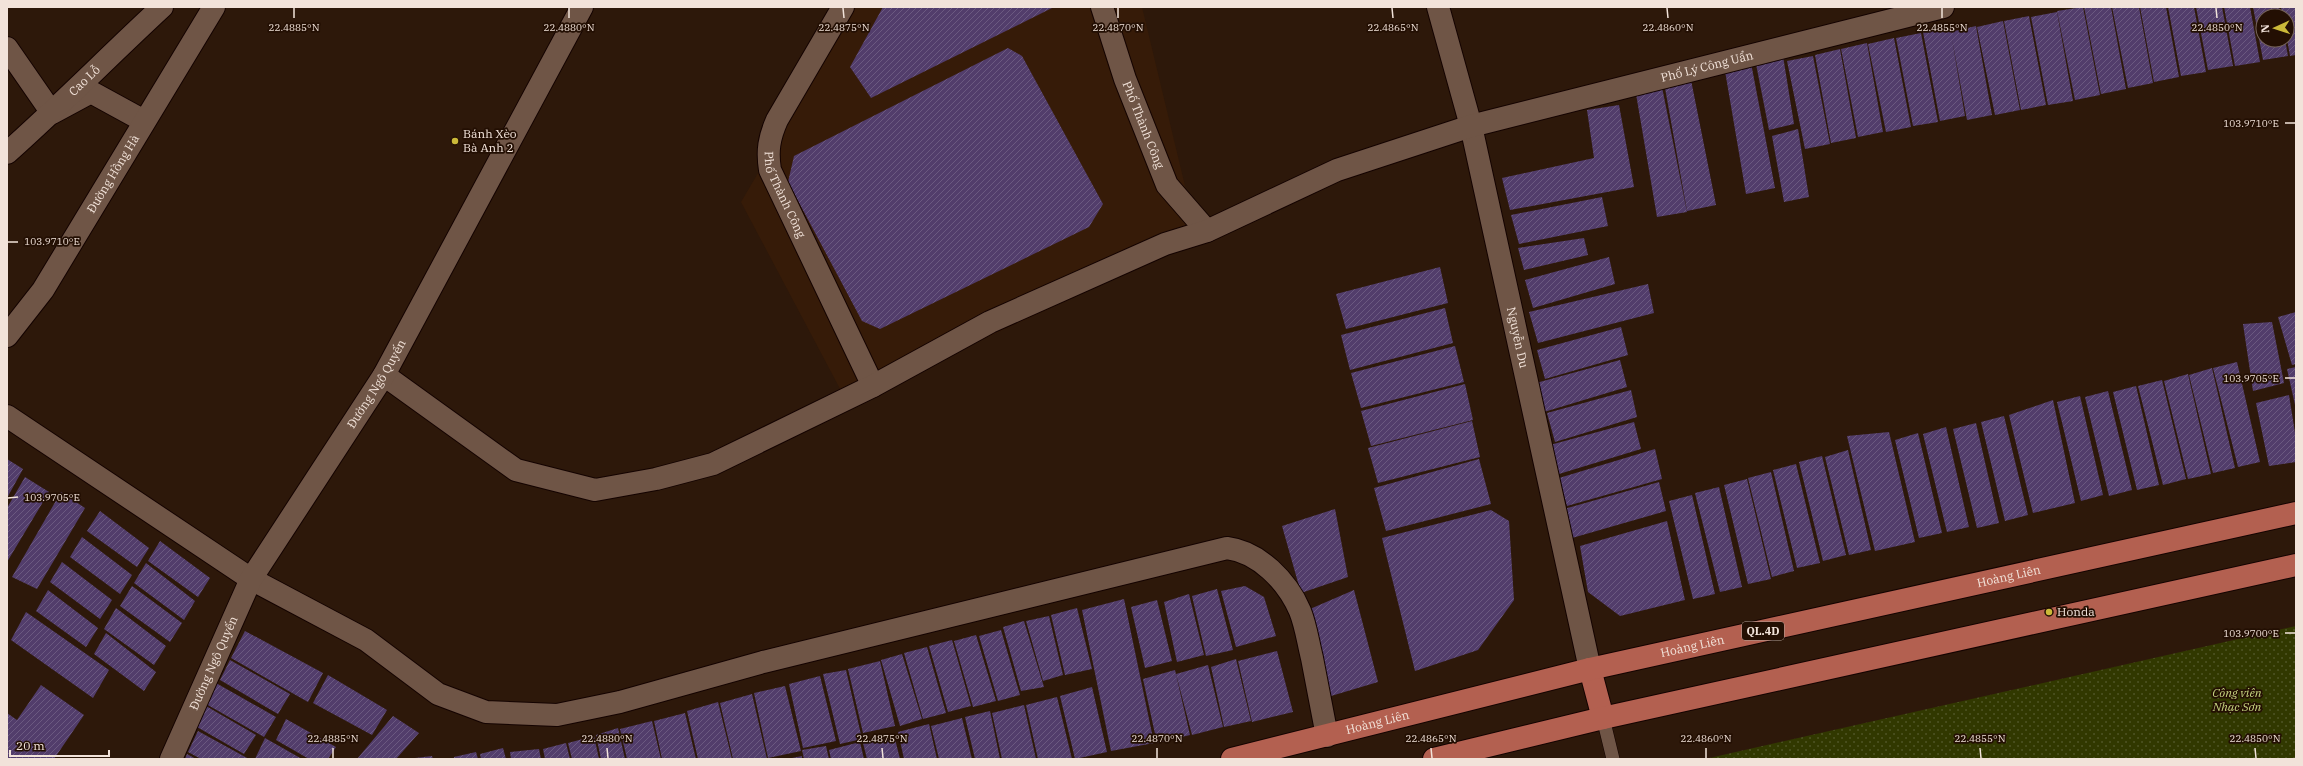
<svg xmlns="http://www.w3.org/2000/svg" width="2303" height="766" viewBox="0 0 2303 766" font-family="'IBM Plex Serif',serif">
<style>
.built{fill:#361b08}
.park{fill:url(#park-dots)}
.building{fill:url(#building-hatch)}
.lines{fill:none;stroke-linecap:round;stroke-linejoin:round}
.lane-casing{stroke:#140300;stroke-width:14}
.street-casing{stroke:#140300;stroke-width:24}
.secondary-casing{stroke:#140300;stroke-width:24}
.primary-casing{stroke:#140300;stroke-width:24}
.lane{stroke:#6f5546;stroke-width:13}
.street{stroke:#6f5546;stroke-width:22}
.secondary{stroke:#6f5546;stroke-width:22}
.primary{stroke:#b36050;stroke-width:22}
.ticks{fill:none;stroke:#f2e3da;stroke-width:1.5}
.poi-dot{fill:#cbb939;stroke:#230f03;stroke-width:1.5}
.labels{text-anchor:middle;stroke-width:3.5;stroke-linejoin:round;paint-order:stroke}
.shield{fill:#230f03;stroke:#b4a39a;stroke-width:1}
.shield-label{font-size:11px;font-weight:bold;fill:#f2e3da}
.street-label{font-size:12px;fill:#f2e3da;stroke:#230f03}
.poi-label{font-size:12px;fill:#f2e3da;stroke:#230f03;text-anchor:start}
.park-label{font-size:12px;font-style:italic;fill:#c7d581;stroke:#230f03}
.ticks-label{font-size:10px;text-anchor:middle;fill:#f2e3da;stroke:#230f03;stroke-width:3.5;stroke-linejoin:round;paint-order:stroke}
</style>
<defs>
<pattern id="park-dots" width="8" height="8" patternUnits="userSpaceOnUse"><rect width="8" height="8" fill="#313800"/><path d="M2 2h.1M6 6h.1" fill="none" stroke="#4f5525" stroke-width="1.8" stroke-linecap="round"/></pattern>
<pattern id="building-hatch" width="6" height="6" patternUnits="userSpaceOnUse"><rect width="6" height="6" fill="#523d6b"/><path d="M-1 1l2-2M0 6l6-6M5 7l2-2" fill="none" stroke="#6b5980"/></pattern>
</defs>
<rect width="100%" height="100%" fill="#2d180a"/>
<path class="built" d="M856,7H1142L1198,240L847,402L741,202Z"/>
<path class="park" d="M2296,626V759H1705Z"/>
<path class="building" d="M883,7H1054L871,98L850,67Z
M2083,7L2100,95L2075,100L2057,11Z
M2084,7H2111L2126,89L2101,94Z
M2112,7H2139L2153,83L2128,88Z
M2140,7H2166L2179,77L2154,82Z
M2168,7H2194L2206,72L2181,76Z
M2196,7H2222L2233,66L2208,70Z
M2224,7H2250L2260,62L2235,66Z
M2253,7H2279L2281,16H2263V40H2285L2288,56L2263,60Z
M2281,7H2296V55L2290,56L2287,39V16H2282Z
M2057,12L2073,101L2048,105L2031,17Z
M2029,16L2046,105L2021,110L2004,21Z
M2003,21L2020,110L1995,115L1977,27Z
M1976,26L1992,115L1967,120L1952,39L1965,116L1940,121L1923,32L1949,27L1950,32Z
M1921,33L1938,122L1913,126L1896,38Z
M1894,38L1911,127L1886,132L1868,44Z
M1867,43L1883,132L1858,137L1841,49Z
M1008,48L1022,56L1103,204L1089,227L880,329L862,321L788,182L794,156Z
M1840,49L1856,138L1831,143L1815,55Z
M1783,56L1794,124L1769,130L1756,64Z
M1813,56L1830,144L1805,149L1787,61Z
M1751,63L1775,188L1746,194L1725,71Z
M1691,80L1716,205L1687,211L1665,88Z
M1662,87L1687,212L1657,217L1636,94Z
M1619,105L1634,187L1510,210L1502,178L1594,158L1587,110Z
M1798,129L1809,197L1784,202L1772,136Z
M1602,197L1608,226L1519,244L1511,215Z
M1584,238L1588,255L1524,270L1518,248Z
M1609,257L1615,284L1533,308L1525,280Z
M1440,267L1448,303L1346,329L1336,294Z
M1648,284L1654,313L1538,343L1529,312Z
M1445,308L1453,343L1350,370L1341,335Z
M2296,312V364L2292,365L2278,317Z
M2272,322L2284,383L2253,391L2243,324Z
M1621,327L1628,355L1545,379L1537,350Z
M1455,346L1464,382L1361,408L1351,373Z
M1620,360L1627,387L1544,412L1536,383Z
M2237,362L2260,462L2238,467L2213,368Z
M2296,367V404L2295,405L2287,369Z
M2212,368L2235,468L2213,473L2189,375Z
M2188,374L2211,474L2188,479L2164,381Z
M2162,380L2186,479L2163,485L2138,386Z
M1465,384L1473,420L1371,446L1361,411Z
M2136,386L2159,485L2137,490L2113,392Z
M1631,390L1637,417L1555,442L1547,413Z
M2108,391L2132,490L2109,496L2085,397Z
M2289,395L2296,439V462L2269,466L2256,403Z
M2080,396L2103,495L2081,501L2057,402Z
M2053,400L2075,503L2033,513L2009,415Z
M2004,416L2028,515L2005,521L1981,422Z
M1472,421L1480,457L1378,483L1368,448Z
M1634,422L1641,449L1559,474L1550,445Z
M1976,423L1999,523L1977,528L1953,429Z
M1946,427L1969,527L1947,532L1923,434Z
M1889,432L1915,542L1875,551L1847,436Z
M1918,433L1942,533L1919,538L1895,440Z
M1655,449L1662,479L1567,506L1559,478Z
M1848,450L1871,550L1849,555L1825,457Z
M1822,456L1846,555L1823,561L1799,462Z
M7,459L23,469L7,498Z
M1479,459L1491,504L1386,531L1374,488Z
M1796,464L1820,563L1797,568L1773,470Z
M1771,472L1794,571L1772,577L1748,478Z
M25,477L49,492L7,562V508Z
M1747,479L1771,579L1748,584L1724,485Z
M1659,482L1666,511L1572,538L1564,509Z
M1719,487L1742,587L1720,592L1695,493Z
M61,492L85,508L37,589L12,577Z
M1692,495L1715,594L1693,599L1669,501Z
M1335,509L1348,577L1301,593L1282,526Z
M1491,510L1509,521L1514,600L1478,650L1415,671L1382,538Z
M100,511L149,548L137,567L87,531Z
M1667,521L1685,600L1620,616L1588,592L1580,546Z
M82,537L132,575L120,594L70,557Z
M160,541L210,578L198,597L148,561Z
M62,562L112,600L100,619L50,582Z
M146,563L195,601L184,620L134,583Z
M132,586L182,623L170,642L120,606Z
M1245,586L1264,597L1276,636L1236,647L1221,591Z
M1217,589L1233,650L1206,656L1192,596Z
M48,590L98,628L86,647L36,611Z
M1354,590L1378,682L1331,696L1310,609Z
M1189,594L1204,655L1177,662L1164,602Z
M1124,599L1154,743L1111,751L1082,610Z
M1157,600L1172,661L1145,668L1131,607Z
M116,608L166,646L154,665L104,629Z
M1077,608L1092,669L1065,675L1051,615Z
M26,612L109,670L93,698L11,640Z
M1049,616L1063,675L1043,681L1026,621Z
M1024,621L1044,687L1021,691L1003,627Z
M1001,630L1020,695L998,701L979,636Z
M245,631L323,673L308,702L231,658Z
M106,633L156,672L144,691L94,654Z
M976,635L996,701L973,707L954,641Z
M952,640L971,706L948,712L929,646Z
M927,647L946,713L923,719L904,653Z
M1277,651L1293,712L1252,722L1238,661Z
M902,654L922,719L900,726L881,660Z
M1236,659L1251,721L1224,727L1211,667Z
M230,660L290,694L278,714L220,680Z
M880,661L895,726L863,733L848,669Z
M1208,665L1223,727L1192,735L1176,674Z
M846,670L862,739L840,744L823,674Z
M1175,670L1190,735L1157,743L1143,679Z
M328,675L387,710L372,735L313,703Z
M820,676L836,741L803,748L789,684Z
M216,683L276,717L264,737L206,704Z
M41,685L84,715L54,759H7V713L17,720Z
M785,686L801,751L768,758L754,693Z
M1092,687L1107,752L1075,759L1060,696Z
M752,694L767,759H733L720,703Z
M1057,697L1072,759H1038L1026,705Z
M718,702L732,759H698L687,711Z
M1024,705L1036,759H1002L992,713Z
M206,706L256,735L244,754L197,727Z
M990,711L1000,759H975L965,717Z
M685,713L696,759H662L654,721Z
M393,716L419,733L396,759H357Z
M962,718L972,759H939L931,726Z
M286,719L336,747L328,759H309L276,740Z
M652,721L661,759H627L620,729Z
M929,724L937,759H904L898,732Z
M618,728L625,759H601L596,735Z
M198,731L249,759H201L188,752Z
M894,735L900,759H867L863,743Z
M594,736L599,759H572L568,743Z
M265,738L302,759H255Z
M860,742L864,759H831L829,750Z
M566,743L570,759H545L543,749Z
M826,746L829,759H804L802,750Z
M503,748L506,759H481L480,754Z
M539,749L541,759H511L510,752Z
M476,752L478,759H454V757Z
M187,754L196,759H185Z
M432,756L433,759H415V758Z
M802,756V759H793L792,758Z"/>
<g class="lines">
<g class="lane-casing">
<path id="lane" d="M1603,718L1613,759"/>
</g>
<g class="street-casing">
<g id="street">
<path id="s1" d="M843,7L777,120C769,138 767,151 770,170L873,386"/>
<path id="s2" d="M1102,7L1125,79L1167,185L1207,231"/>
<path id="s3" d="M1438,7L1471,126L1590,669"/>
<path d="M7,48L52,113L91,92L144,121"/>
<path id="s4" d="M7,153C60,106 110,55 162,7"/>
<path id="s5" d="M384,375L516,470L595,490L656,479L713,464L873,386L990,322L1165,244L1207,231L1337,170L1471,126L1943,7"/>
<path d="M7,416L251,579L366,640L438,694L486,712L557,715L620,702L763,662L1227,548C1259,552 1287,581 1300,611C1306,626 1308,642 1312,658C1317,684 1322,710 1327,736"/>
</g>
</g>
<g class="secondary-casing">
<g id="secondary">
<path id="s6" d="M7,336L43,290L214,7"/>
<path id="s7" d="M171,759L251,579L384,375L582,7"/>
</g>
</g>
<g class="primary-casing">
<g id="primary">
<path d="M1590,669L1603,718"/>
<path id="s8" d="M1232,759L1590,669L2296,513"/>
<path d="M1434,759L1603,718L2296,565"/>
</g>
</g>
<use href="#lane" class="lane"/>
<use href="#street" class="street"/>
<use href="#secondary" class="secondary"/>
<use href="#primary" class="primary"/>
</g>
<path class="ticks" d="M294,8V18M569,8V18M843,8L844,18M1118,8V18M1392,8L1393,18M1667,8L1668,18M1942,8V18M2216,8L2217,18M2285,123H2295M8,242H18M2285,378H2295M8,498L18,497M2285,633H2295M333,748V758M607,748L608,758M882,748L883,758M1157,748V758M1431,748L1432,758M1706,748V758M1980,748L1981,758M2255,748L2256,758"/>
<g class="poi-dot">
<circle cx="455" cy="141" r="4"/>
<circle cx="2049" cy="612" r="4"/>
</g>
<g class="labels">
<rect class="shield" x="1742" y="622" width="42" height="18" rx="3"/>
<g class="shield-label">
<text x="1763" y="635">QL.4D</text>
</g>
<g class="street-label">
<text dy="4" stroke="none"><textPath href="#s5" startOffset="1440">Phố Lý Công Uẩn</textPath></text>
<text dy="4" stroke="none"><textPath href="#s4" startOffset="106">Cao Lỗ</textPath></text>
<text dy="4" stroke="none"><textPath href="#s2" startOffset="125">Phố Thành Công</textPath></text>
<text dy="4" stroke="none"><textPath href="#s6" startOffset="194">Đường Hồng Hà</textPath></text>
<text dy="4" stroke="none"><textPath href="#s1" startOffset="210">Phố Thành Công</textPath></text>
<text dy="4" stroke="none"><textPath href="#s3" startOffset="340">Nguyễn Du</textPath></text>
<text dy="4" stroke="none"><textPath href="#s7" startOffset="429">Đường Ngô Quyến</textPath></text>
<text dy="4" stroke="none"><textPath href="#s8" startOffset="798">Hoàng Liên</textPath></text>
<text dy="4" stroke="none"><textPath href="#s8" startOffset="474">Hoàng Liên</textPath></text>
<text dy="4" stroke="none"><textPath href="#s7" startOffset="105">Đường Ngô Quyến</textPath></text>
<text dy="4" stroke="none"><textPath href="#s8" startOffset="150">Hoàng Liên</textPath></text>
</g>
<g class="poi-label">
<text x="463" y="138">Bánh Xèo<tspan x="463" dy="14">Bà Anh 2</tspan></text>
<text x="2057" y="616">Honda</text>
</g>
<g class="park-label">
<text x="2237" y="697">Công viên<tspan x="2237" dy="14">Nhạc Sơn</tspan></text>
</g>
</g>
<g class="ticks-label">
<text x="294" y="31">22.4885°N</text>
<text x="569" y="31">22.4880°N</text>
<text x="844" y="31">22.4875°N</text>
<text x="1118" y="31">22.4870°N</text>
<text x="1393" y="31">22.4865°N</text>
<text x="1668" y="31">22.4860°N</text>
<text x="1942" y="31">22.4855°N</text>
<text x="2217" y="31">22.4850°N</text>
<text x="2251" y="127">103.9710°E</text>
<text x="52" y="245">103.9710°E</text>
<text x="2251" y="382">103.9705°E</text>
<text x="52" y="501">103.9705°E</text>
<text x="2251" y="637">103.9700°E</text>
<text x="333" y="742">22.4885°N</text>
<text x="607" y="742">22.4880°N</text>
<text x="882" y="742">22.4875°N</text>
<text x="1157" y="742">22.4870°N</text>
<text x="1431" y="742">22.4865°N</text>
<text x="1706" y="742">22.4860°N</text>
<text x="1980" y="742">22.4855°N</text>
<text x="2255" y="742">22.4850°N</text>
</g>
<rect width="2303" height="766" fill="none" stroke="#f2e3da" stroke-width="16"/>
<g transform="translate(2275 28) rotate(267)"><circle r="19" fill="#230f03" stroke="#766459"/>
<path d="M0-3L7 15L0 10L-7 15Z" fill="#cbb939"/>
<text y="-6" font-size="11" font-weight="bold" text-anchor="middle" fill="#f2e3da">N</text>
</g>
<path d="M10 750v6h99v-6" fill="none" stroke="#f2e3da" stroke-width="2"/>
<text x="16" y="750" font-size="12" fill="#f2e3da" stroke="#230f03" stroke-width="3" paint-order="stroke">20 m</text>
</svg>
